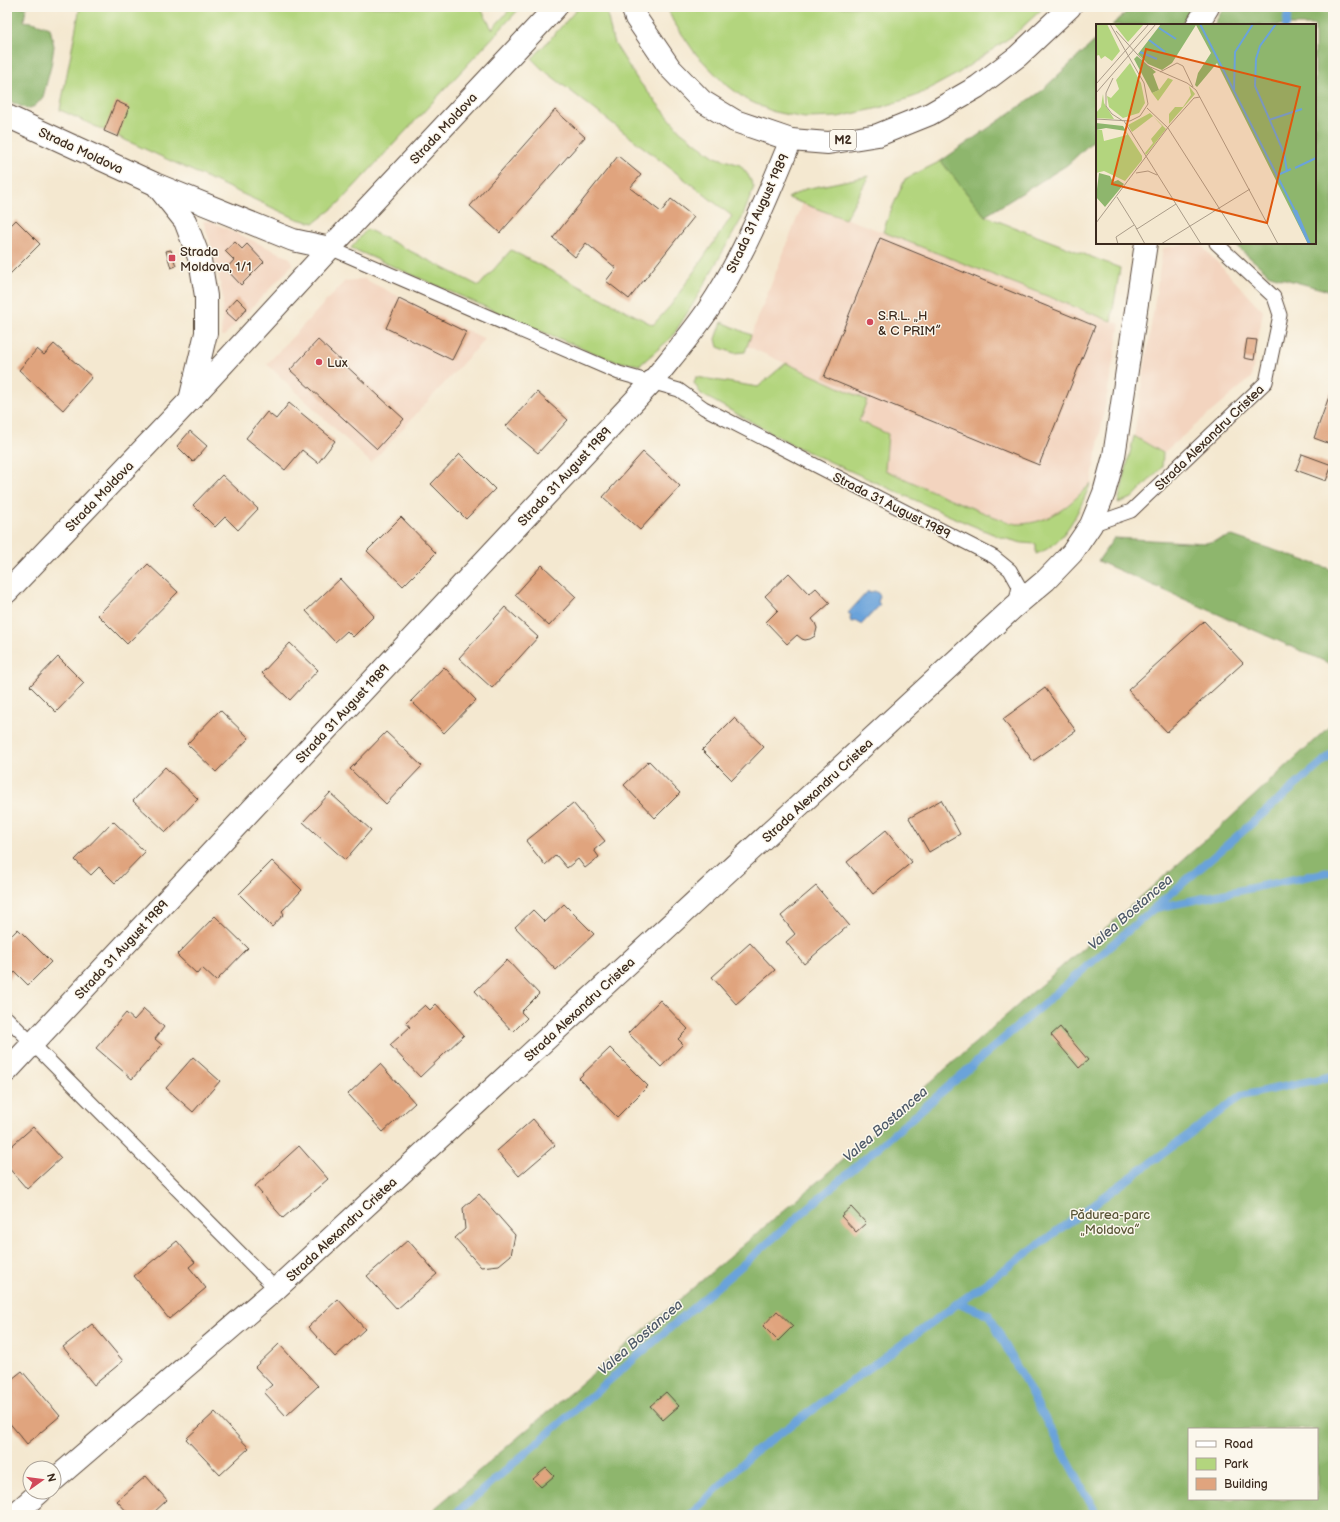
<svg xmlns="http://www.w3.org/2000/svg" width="1340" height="1522" viewBox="0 0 1340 1522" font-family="'Balsamiq Sans',sans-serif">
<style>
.built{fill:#f3d4bf}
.green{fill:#b3d57e;stroke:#77804e}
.forest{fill:#8eb66d;stroke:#647046;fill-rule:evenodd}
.water{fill:#6ba3da;stroke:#53667c}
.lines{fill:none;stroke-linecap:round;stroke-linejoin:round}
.stream{stroke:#6ba3da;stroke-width:8}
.building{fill:#e0a47e}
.lane-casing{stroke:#574639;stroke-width:15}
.street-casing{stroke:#574639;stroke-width:24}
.secondary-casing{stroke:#574639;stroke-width:24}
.highway-casing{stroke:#574639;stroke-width:24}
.lane{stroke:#fff;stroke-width:13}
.street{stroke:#fff;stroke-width:22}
.secondary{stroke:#fff;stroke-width:22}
.highway{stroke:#fff;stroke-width:22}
.poi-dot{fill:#d1495b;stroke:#fbf7ec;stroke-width:1.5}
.labels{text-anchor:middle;stroke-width:3;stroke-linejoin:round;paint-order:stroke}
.shield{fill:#fbf7ec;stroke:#75685c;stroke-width:1}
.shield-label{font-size:12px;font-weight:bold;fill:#3b2a1e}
.street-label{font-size:13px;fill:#3b2a1e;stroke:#fbf7ec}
.poi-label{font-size:13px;fill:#3b2a1e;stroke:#fbf7ec;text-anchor:start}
.park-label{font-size:13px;fill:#595536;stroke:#fbf7ec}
.water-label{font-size:14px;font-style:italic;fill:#4e5a69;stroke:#fbf7ec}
.inset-river{fill:none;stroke:#6ba3da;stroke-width:2}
.inset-road{fill:none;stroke:#aa9c89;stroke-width:1}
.view{fill:#df570d;fill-opacity:0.15;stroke:#df570d;stroke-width:2}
.inset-edge{fill:none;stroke:#3b2a1e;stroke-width:2}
</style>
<rect width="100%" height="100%" fill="#fbf7ec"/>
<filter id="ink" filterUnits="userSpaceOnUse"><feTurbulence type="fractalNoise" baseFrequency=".025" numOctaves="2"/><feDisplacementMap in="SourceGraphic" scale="8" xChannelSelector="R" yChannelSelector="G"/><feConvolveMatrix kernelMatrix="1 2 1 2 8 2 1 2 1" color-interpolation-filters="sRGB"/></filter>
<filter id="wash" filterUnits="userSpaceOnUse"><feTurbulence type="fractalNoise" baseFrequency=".012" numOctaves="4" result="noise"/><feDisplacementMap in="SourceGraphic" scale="16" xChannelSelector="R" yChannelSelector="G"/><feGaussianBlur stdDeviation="0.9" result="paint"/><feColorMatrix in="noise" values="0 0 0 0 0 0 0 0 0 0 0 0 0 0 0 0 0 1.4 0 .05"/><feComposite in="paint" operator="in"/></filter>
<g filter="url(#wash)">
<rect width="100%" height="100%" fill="#f4e8d0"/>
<path class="built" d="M803,203L883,232L1120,324L1091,483L1079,495L1057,514L1039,521L1017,524L985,513L885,470L859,421L822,380L747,346Z
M203,221H210L290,258L292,264L287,271L224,336H221L223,298L214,254Z
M1190,243H1199L1263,311L1251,378L1163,453L1134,436L1163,248Z
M364,279L485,339L371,463L267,364L345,281Z"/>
<path class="green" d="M80,7H480L492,29L512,7H521L337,205L314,223L297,219L60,110Z
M579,7H603L607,13L613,41L637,79L680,131L715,157L740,165L748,175L754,187L742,218L693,304L672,337L640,365L614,361L538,330L351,248L367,229L479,286L511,250L653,325L671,305L732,216L541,68L532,59Z
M667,7H1044L1015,34L957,74L916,96L879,108L838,117L805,118L774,112L745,99L723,82L695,53L673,21Z
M941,161L985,216L1120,268L1111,321L883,232L889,215L905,179Z
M869,176L845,219L788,198L805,189Z
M722,322L751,335L745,352L734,353L718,347L716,339Z
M786,363L867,400L859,421L888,434L885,470C921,486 958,503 995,517C1002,519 1011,524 1019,524C1051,523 1070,505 1091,483C1081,505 1071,532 1050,547C1046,550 1041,552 1036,554V544L1022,543L1000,537L957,519L795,446L701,394L694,383L696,377L758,387Z
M1134,436L1163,453L1162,467L1132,498L1118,503Z"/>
<path class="forest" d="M7,7H26L24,21L36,23L50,28L54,46L51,66L43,97L35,106L27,109L7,100Z
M1132,7H1194L1181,25H1112Z
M1224,7H1333V292L1270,275L1233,243H1315V25H1214Z
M1097,39V137L1067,165L985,216L941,161L1039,93Z
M1232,536L1333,570V665L1098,561L1114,538L1206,543Z
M1333,723V1515H427L823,1177L1228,820ZM1189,1429H1317V1499H1189Z"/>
<path class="water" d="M868,591L869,593L874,591L877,592L880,596L878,602L880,605L861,625L857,621L851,622L850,619L851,615L848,613Z"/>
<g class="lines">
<path class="stream" d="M1286,25L1289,7
M1156,908L1333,871
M959,1303L989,1315L1097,1515
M454,1515L1333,753
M690,1515L753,1453L1142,1169L1241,1096L1333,1076"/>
</g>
<g id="blocks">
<path class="building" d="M116,101L129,107L118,137L104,131Z
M555,110L585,137L500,233L470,206Z
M618,156L641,175L630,188L661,212L671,199L694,217L629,299L606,281L616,268L586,243L575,257L553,238Z
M16,220L40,244L7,277V227L8,228Z
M880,238L1095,326L1039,465L824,377Z
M235,242L242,249L247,244L264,262L241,285L226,269L234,260L225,251Z
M171,250L176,266L171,268L166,251Z
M237,298L247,308L236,321L225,311Z
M399,299L466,332L452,360L386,328Z
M1247,339L1257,340L1254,360L1244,358Z
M318,340L404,419L377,449L290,370Z
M54,344L92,377L63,410L19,370L37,349L44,355Z
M1331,391H1333V445L1314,438Z
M537,392L568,420L538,453L506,426Z
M289,403L335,441L318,463L302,450L285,470L246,438L267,412L276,419Z
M190,431L207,446L193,462L177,446Z
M643,452L680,486L640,530L603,497Z
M460,454L495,489L466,519L431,484Z
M1302,454L1332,465L1326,481L1296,470Z
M222,475L258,509L238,530L225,517L215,527L193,505Z
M401,517L436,553L403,586L367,551Z
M148,564L178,592L127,644L98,615Z
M542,565L576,597L549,626L515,595Z
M789,573L809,594L816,588L830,603L812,619L815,623L817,628L815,636L810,639L805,640L802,639L797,635L787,644L766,622L778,610L765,596Z
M340,579L374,616L353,637L347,631L335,642L306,611Z
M505,607L538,637L492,688L459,658Z
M1204,621L1243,663L1167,732L1128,690Z
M290,643L318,670L290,700L262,673Z
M58,657L84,683L56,712L30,686Z
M444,667L476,700L444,733L411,701Z
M1045,688L1076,731L1033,761L1003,719Z
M220,710L249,738L216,772L187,744Z
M734,718L764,747L732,780L702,750Z
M386,732L422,766L386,804L350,769Z
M649,761L680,793L655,818L624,785Z
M165,767L198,799L166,832L133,801Z
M330,793L371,830L345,860L303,822Z
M941,800L960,834L929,852L909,818Z
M573,803L605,841L594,850L599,857L585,868L578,859L567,868L556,855L545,865L526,841Z
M113,821L145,852L115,883L99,867L91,875L75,860Z
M886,830L912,862L873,894L847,862Z
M272,861L302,890L282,911L284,914L272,927L239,894Z
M816,886L849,925L804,964L786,942L795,934L781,916Z
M564,904L594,934L556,970L515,927L533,910L545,922Z
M215,916L248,948L216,981L202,968L197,974L177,955Z
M18,929L51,962L28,985L15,972L7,981V940Z
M750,943L775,970L736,1004L712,977Z
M507,960L539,994L521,1012L527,1018L513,1032L475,991Z
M660,1000L688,1029L678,1039L683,1044L661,1067L628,1033Z
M436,1004L464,1035L420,1077L390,1045L410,1027L406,1022L425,1005L430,1010Z
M144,1009L164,1027L155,1039L162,1045L132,1079L96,1048L126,1013L134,1020Z
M1060,1027L1088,1060L1079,1068L1051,1035Z
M610,1048L648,1086L617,1117L579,1078Z
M193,1057L220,1081L193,1112L166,1088Z
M380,1064L415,1103L383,1132L348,1094Z
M533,1119L555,1145L519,1176L497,1151Z
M33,1127L61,1158L27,1189L7,1166V1150Z
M299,1146L328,1179L283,1218L255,1186Z
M479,1194L515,1235L511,1255L499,1265L481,1267L455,1238L465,1229L463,1208Z
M851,1207L866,1223L856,1232L841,1216Z
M408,1240L437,1274L397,1309L367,1276Z
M177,1241L195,1262L189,1267L206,1288L169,1319L134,1276Z
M338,1299L365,1329L335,1357L308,1327Z
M777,1311L793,1326L778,1341L763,1326Z
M92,1324L123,1361L94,1385L63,1347Z
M279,1344L318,1386L286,1416L264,1392L272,1385L255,1367Z
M22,1371L60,1416L27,1444L7,1420V1383Z
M666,1392L679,1406L663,1420L650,1406Z
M215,1412L249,1448L220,1475L186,1439Z
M546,1468L554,1476L541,1487L533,1479Z
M146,1476L167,1500L151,1515H130L117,1501Z"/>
</g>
</g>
<g filter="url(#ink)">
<use href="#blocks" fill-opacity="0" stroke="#574639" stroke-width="1"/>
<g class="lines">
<g class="lane-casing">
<path id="lane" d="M330,248L619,373L679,390L704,408L994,557L1010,570L1019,586L1015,606
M1091,525L1131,511L1266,382L1280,315L1274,297L1216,243
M7,1018L276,1289"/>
</g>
<g class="street-casing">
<path id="street" d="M1197,25L1208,7
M7,116L155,184L293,240L330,248
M157,186L185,221L200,260L206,296V333L190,400
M7,1071L652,382C671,358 691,335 708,310C743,258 767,198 791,140
M54,1480L276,1289L1014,607L1046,580L1072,553L1091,525L1104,493L1114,456L1120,417L1146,243
M14,1515L40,1492"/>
</g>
<g class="secondary-casing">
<path id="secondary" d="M7,592L190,400L330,248L556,7"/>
</g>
<g class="highway-casing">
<path id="highway" d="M632,7L636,18L670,68L702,101L735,121L791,140L828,143L878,135L930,114L977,87L1018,56L1070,7"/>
</g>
<use href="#lane" class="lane"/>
<use href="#street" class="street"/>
<use href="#secondary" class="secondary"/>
<use href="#highway" class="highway"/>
</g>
</g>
<g class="poi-dot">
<rect x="168" y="254" width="8" height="8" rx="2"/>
<circle cx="870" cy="322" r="4"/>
<circle cx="319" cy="362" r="4"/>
</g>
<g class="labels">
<rect class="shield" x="830" y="130" width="26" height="20" rx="3"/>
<g class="shield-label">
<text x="843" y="144">M2</text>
</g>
<g class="street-label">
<text transform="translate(443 128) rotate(-47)" y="5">Strada Moldova</text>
<text transform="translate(81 150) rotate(25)" y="5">Strada Moldova</text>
<text transform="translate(757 213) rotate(-65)" y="5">Strada 31 August 1989</text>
<text transform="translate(1209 437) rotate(-44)" y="5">Strada Alexandru Cristea</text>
<text transform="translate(564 476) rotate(-47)" y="5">Strada 31 August 1989</text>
<text transform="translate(99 496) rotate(-46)" y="5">Strada Moldova</text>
<text transform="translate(892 505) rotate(27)" y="5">Strada 31 August 1989</text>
<text transform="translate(342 713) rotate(-47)" y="5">Strada 31 August 1989</text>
<text transform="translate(817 790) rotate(-43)" y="5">Strada Alexandru Cristea</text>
<text transform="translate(121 949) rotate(-47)" y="5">Strada 31 August 1989</text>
<text transform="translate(579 1009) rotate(-43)" y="5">Strada Alexandru Cristea</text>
<text transform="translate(341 1229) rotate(-43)" y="5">Strada Alexandru Cristea</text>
</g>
<g class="poi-label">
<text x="180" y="256">Strada<tspan x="180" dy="15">Moldova, 1/1</tspan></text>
<text x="878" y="320">S.R.L. „H<tspan x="878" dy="15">&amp; C PRIM”</tspan></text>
<text x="327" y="367">Lux</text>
</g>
<g class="park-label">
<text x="1110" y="1219">Pădurea-parc<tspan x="1110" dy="15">„Moldova”</tspan></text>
</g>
<g class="water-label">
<text transform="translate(1130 912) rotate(-41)" y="5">Valea Bostancea</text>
<text transform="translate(885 1124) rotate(-41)" y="5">Valea Bostancea</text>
<text transform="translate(640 1337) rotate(-41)" y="5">Valea Bostancea</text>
</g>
</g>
<g transform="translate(1096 24)">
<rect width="220" height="220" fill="#f4e8d0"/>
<path d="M0,0H11L24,27L16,37L9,32L5,35L3,31L0,32ZM18,0H48L32,18ZM34,39L45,59L49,79L43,89L27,94L13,83L11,72L15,74L23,65L20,56ZM72,54L77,56L62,77L56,69L63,66ZM93,62L99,70L73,100V90L79,83H87L95,71ZM7,70L8,79L18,95L0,94V89L5,83ZM54,89L70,105L50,131L49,129L57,119L55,115L66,102L57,92L36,108L32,101ZM0,106H6L8,117L31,111L30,107L46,132V136L29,157L8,147L0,149Z" fill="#b3d57e"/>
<path d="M65,0H220V220H212L121,39L101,63L99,61L102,49L115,29L100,1L76,39L66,46L52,40L42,30ZM41,32L60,48L57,50L63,66L56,69L38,35ZM0,99L27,102L30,107L10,104L0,106ZM3,149L14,152L17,158L22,156L28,160L9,183L0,173Z" fill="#8eb66d"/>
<path d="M196,186H201L215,220H212Z" fill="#6ba3da"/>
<path class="inset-river" d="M104,0L199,187M180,0L164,22L160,35L159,62L188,129L191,148M63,4L80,15M53,16L69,28M44,28L61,35M138,66L139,28L157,0M173,96L206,85M199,144L220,134M184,150L195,145"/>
<path class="inset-road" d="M20,7L52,42L91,59L100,66L182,220M64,48L81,39L87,42L97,63M17,54L10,69V82L16,90L27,97M0,60L53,0M0,69L60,0M51,84L72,104L146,220M0,95L34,97L44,92L52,80L48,59L14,0M28,97L105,220M40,149L52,147L61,151M21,173L41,205L80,180M0,199L73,102L98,74L104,73M40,204L49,220M22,220L20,213L38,201M65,220L154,165"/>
<path class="view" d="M50,25L204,63L171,199L16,160Z"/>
<rect width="220" height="220" class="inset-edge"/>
</g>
<rect width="1340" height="1522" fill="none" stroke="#fbf7ec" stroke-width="24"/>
<rect x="1188" y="1428" width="130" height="72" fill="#fbf7ec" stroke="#aea59a"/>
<rect x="1196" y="1441" width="20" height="6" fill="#ffffff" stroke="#aea59a"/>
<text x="1224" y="1448" font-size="12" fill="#3b2a1e">Road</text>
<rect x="1196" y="1458" width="20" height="12" fill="#b3d57e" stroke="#aea59a"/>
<text x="1224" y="1468" font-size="12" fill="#3b2a1e">Park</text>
<rect x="1196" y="1478" width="20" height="12" fill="#e0a47e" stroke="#aea59a"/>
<text x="1224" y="1488" font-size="12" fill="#3b2a1e">Building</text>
<g transform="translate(42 1480) rotate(76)"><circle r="19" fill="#fbf7ec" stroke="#aea59a"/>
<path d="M0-3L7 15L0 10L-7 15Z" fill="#d1495b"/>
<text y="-6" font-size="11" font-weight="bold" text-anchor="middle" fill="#3b2a1e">N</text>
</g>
</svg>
